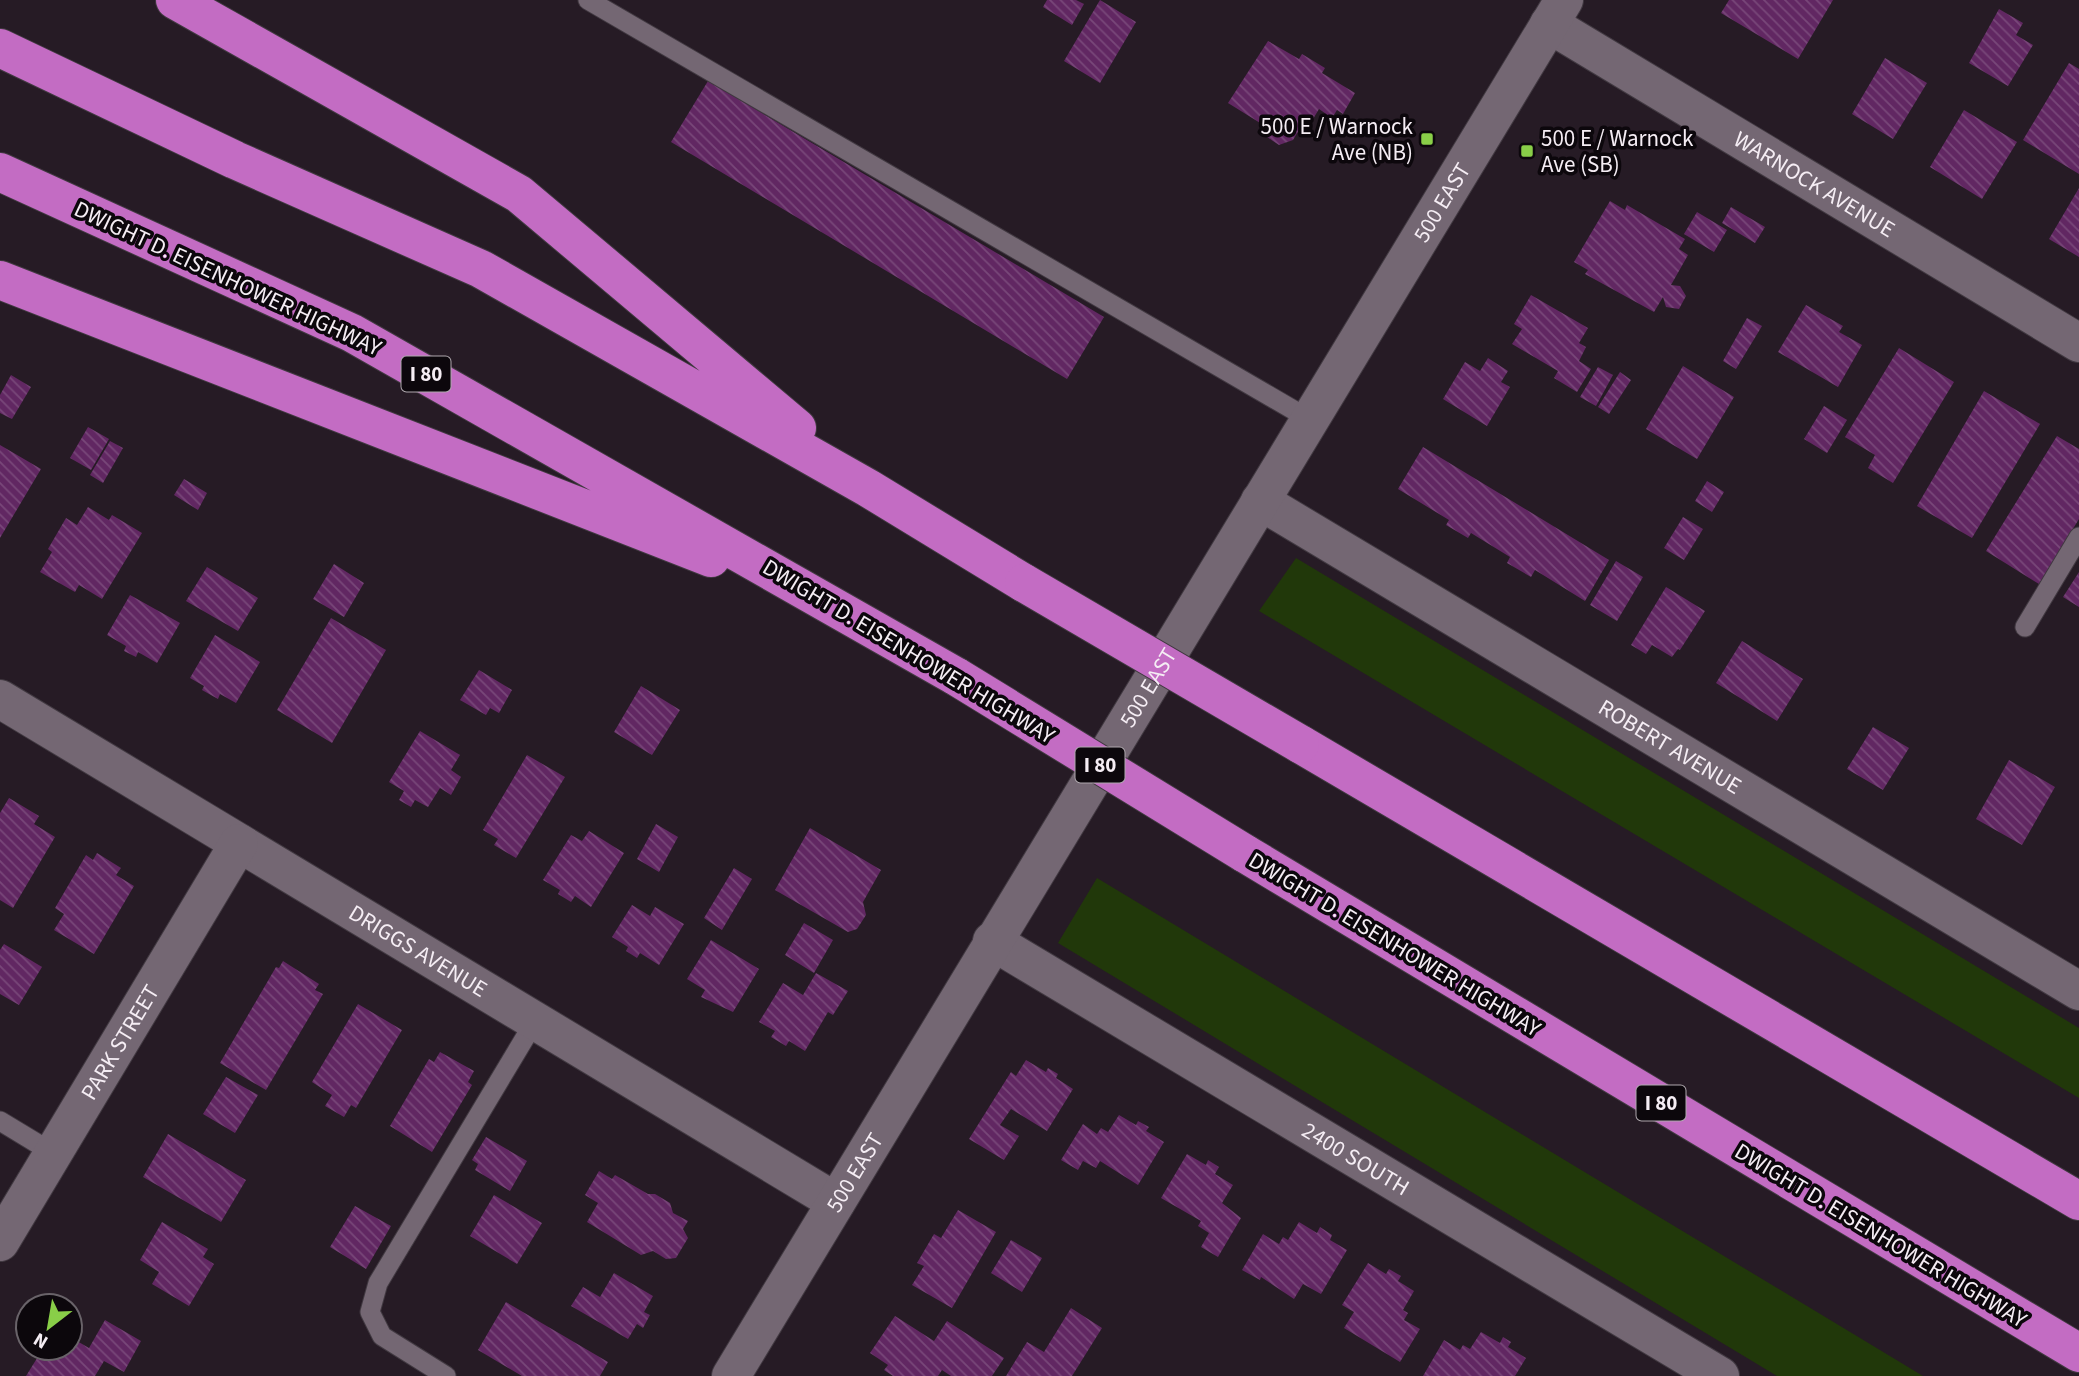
<svg xmlns="http://www.w3.org/2000/svg" width="2079" height="1376" viewBox="0 0 2079 1376" font-family="'Source Sans 3',sans-serif">
<style>
.grass{fill:#21380a}
.building{fill:url(#building-back-hatch)}
.lines{fill:none;stroke-linecap:round;stroke-linejoin:round}
.lane-casing{stroke:#413941;stroke-width:21}
.street-casing{stroke:#413941;stroke-width:40}
.secondary-casing{stroke:#413941;stroke-width:40}
.highway-casing{stroke:#413941;stroke-width:40}
.lane{stroke:#746773;stroke-width:19}
.street{stroke:#746773;stroke-width:38}
.secondary{stroke:#746773;stroke-width:38}
.highway{stroke:#c36cc3;stroke-width:38}
.highway-bridge-casing{stroke:#413941;stroke-width:40;stroke-linecap:butt}
.highway-bridge{stroke:#c36cc3;stroke-width:38}
.poi-dot{fill:#89ce48;stroke:#0c070c;stroke-width:2.5}
.labels{text-anchor:middle;stroke-width:7;stroke-linejoin:round;paint-order:stroke}
.shield{fill:#0c070c;stroke:#afa8ae;stroke-width:2}
.shield-label{font-size:21px;font-weight:bold;fill:#f5edf4}
.poi-label{font-size:23px;fill:#f5edf4;stroke:#0c070c;text-anchor:end}
.street-label{font-size:23px;fill:#f5edf4;stroke:#0c070c}
</style>
<defs>
<pattern id="building-back-hatch" width="6" height="6" patternUnits="userSpaceOnUse" patternTransform="scale(1.75)"><rect width="6" height="6" fill="#612762"/><path d="M-1 5l2 2M0 0l6 6M5-1l2 2" fill="none" stroke="#784779"/></pattern>
</defs>
<rect width="100%" height="100%" fill="#261b25"/>
<path class="grass" d="M1296,558L2079,1028V1098L1259,611Z
M1097,878L1923,1376H1777L1058,943Z"/>
<path class="building" d="M1047,0H1076L1084,4L1072,25L1043,7Z
M1100,0L1136,22L1100,83L1064,61Z
M1729,0H1833L1798,59L1721,13Z
M1999,9L2023,23L2016,35L2033,45L2008,86L1969,63Z
M1268,41L1299,59L1302,54L1325,68L1322,73L1355,93L1343,114L1337,110L1332,118L1319,109L1310,124L1305,120L1293,140L1279,145L1267,137L1265,126L1228,103Z
M1885,58L1927,83L1893,139L1852,114Z
M2069,63L2079,69V174L2023,140Z
M708,81L1104,317L1067,379L671,142Z
M1964,110L2017,142L1982,199L1930,167Z
M2079,188V257L2049,239Z
M1610,201L1625,210L1627,205L1685,239L1679,249L1688,255L1671,285L1680,286L1686,296L1679,309L1666,307L1663,297L1654,312L1585,274L1588,270L1574,262Z
M1731,207L1765,227L1755,243L1722,223Z
M1697,212L1727,230L1714,252L1684,234Z
M1531,295L1588,328L1579,343L1586,347L1579,361L1591,369L1577,392L1554,378L1558,371L1512,344L1522,329L1514,324Z
M1806,305L1843,326L1839,332L1862,345L1838,387L1778,352Z
M1747,318L1762,326L1736,369L1723,361Z
M1899,348L1954,382L1893,483L1868,468L1875,455L1845,437Z
M1488,358L1508,371L1501,382L1510,387L1487,426L1443,399L1465,362L1480,371Z
M1683,366L1734,397L1697,459L1646,429Z
M1598,367L1613,375L1596,406L1580,397Z
M1620,372L1631,380L1609,414L1598,407Z
M11,375L31,387L12,419L0,413V395Z
M1984,391L2040,424L1972,538L1917,506Z
M1824,406L1847,420L1827,453L1804,439Z
M88,427L109,439L91,470L70,458Z
M2057,436L2079,449V519L2039,584L1986,551Z
M110,441L123,448L103,483L90,475Z
M0,445L41,469L0,538Z
M1423,447L1609,560L1585,601L1535,570L1531,577L1507,563L1510,557L1471,533L1468,538L1446,525L1449,520L1398,489Z
M184,479L207,493L198,510L174,495Z
M1707,481L1724,492L1712,512L1695,501Z
M88,507L109,520L112,515L142,533L102,599L79,585L75,592L40,572L52,552L48,549L66,518L77,525Z
M1683,517L1703,529L1684,560L1664,548Z
M1616,561L1643,577L1617,621L1590,605Z
M334,564L364,583L344,617L313,599Z
M207,567L258,598L238,631L186,601Z
M2079,572V607L2063,597Z
M1666,587L1705,611L1680,650L1678,649L1672,657L1652,645L1646,654L1631,645Z
M130,595L180,623L157,663L138,652L136,657L124,651L126,646L107,635Z
M331,618L386,650L332,743L277,710Z
M215,635L260,662L236,703L220,694L218,699L202,690L204,686L190,678Z
M1742,641L1803,679L1777,721L1716,683Z
M479,670L512,690L499,713L490,708L486,715L460,700Z
M641,686L680,710L652,755L614,732Z
M1873,727L1909,748L1883,790L1847,769Z
M420,731L460,755L451,770L461,777L451,795L440,788L428,807L415,800L411,807L399,800L404,791L389,782Z
M527,755L565,777L516,858L494,845L498,839L483,830Z
M2009,760L2055,787L2022,845L1976,819Z
M9,798L39,816L34,824L55,837L13,908L0,900V813Z
M656,824L678,837L659,872L637,859Z
M810,828L881,870L863,902L866,915L857,929L848,932L775,890Z
M589,831L624,853L591,907L575,896L571,902L558,894L560,890L543,880L571,835L582,841Z
M97,853L121,868L116,875L134,886L94,954L54,930L64,914L55,908L86,855L93,860Z
M734,868L752,879L722,930L704,918Z
M632,905L650,916L655,907L684,924L659,965L640,953L637,958L626,951L628,947L612,937Z
M804,923L833,940L814,973L785,955Z
M711,940L759,969L733,1012L701,997L705,990L687,979Z
M4,944L42,967L19,1005L0,994V950Z
M283,961L319,984L315,990L323,994L266,1090L220,1063L276,967L279,968Z
M816,973L848,991L833,1015L828,1012L805,1051L789,1041L786,1046L771,1037L775,1031L759,1022L783,983L803,995Z
M358,1004L402,1030L356,1108L351,1105L344,1117L325,1106L332,1095L312,1082Z
M440,1052L474,1071L468,1082L472,1085L432,1152L390,1126L429,1059L434,1062Z
M1026,1060L1046,1072L1048,1068L1058,1074L1056,1078L1073,1089L1047,1131L1011,1109L1000,1125L1019,1136L1004,1160L969,1139L1011,1072L1016,1076Z
M226,1077L258,1095L235,1133L203,1114Z
M1119,1115L1136,1125L1138,1121L1149,1127L1146,1131L1164,1142L1138,1185L1100,1161L1096,1168L1083,1161L1078,1170L1061,1160L1083,1124L1097,1134L1101,1128L1108,1132Z
M168,1134L246,1180L221,1222L143,1177Z
M486,1137L527,1161L510,1191L475,1170L478,1164L472,1160Z
M1187,1154L1206,1165L1208,1160L1219,1167L1215,1174L1233,1185L1222,1203L1241,1218L1218,1257L1201,1247L1209,1233L1198,1226L1201,1221L1161,1198Z
M599,1171L612,1179L615,1175L648,1194H655L670,1203L673,1213L688,1221L683,1229L688,1238L676,1258L666,1259L653,1251L641,1255L587,1222L598,1203L585,1195Z
M494,1195L542,1223L517,1264L470,1236Z
M355,1206L391,1226L366,1269L330,1247Z
M958,1210L996,1232L952,1308L912,1285L924,1266L917,1263L934,1234L941,1238Z
M162,1222L208,1249L203,1257L214,1264L189,1306L152,1284L159,1272L140,1260Z
M1299,1222L1317,1233L1320,1227L1332,1235L1330,1240L1347,1250L1321,1294L1303,1284L1294,1299L1261,1277L1260,1280L1242,1270L1263,1234L1279,1244L1283,1237L1288,1240Z
M1011,1240L1042,1258L1022,1292L991,1273Z
M1368,1263L1386,1274L1389,1269L1401,1276L1398,1281L1414,1291L1403,1310L1408,1313L1404,1320L1420,1329L1400,1362L1344,1328L1354,1312L1342,1305Z
M614,1273L653,1296L644,1312L650,1315L643,1328L637,1324L628,1339L571,1306L583,1287L600,1297Z
M506,1302L608,1362L600,1376H522L478,1350Z
M1071,1308L1102,1328L1072,1376H1006L1027,1342L1044,1352Z
M895,1316L934,1341L947,1321L1004,1358L992,1376H951L942,1370L938,1376H893L884,1370L888,1365L870,1353Z
M105,1320L141,1341L124,1372L104,1361L95,1376H26L39,1355L33,1351L35,1348H70V1337L89,1348Z
M1481,1332L1500,1343L1503,1337L1511,1342L1508,1347L1526,1358L1515,1376H1423L1444,1340L1460,1350L1463,1345L1470,1349Z"/>
<g class="lines">
<g class="lane-casing">
<path id="lane" d="M588,0L1309,419
M2025,627L2079,537
M0,1121L53,1153
M446,1376L382,1336L370,1312L378,1283L535,1021"/>
</g>
<g class="street-casing">
<g id="street">
<path id="s1" d="M1549,24L2079,343"/>
<path id="s2" d="M1260,501L2079,991"/>
<path id="s3" d="M0,699L836,1202"/>
<path id="s4" d="M992,941L1720,1376"/>
<path id="s5" d="M0,1242L239,843"/>
</g>
</g>
<g class="secondary-casing">
<g id="secondary">
<path id="s6" d="M731,1376L1564,0"/>
</g>
</g>
<g class="highway-casing">
<path id="highway" d="M175,0L519,194L797,428
M0,48L235,160L481,269L868,488L1024,583
M0,172L352,333L957,677
M0,280L711,558
M1300,744L2079,1201
M1244,853L2079,1353"/>
</g>
<use href="#lane" class="lane"/>
<use href="#street" class="street"/>
<use href="#secondary" class="secondary"/>
<use href="#highway" class="highway"/>
<g class="highway-bridge-casing">
<path id="highway-bridge" d="M1024,583L1300,744
M957,677L1244,853"/>
</g>
<use href="#highway-bridge" class="highway-bridge"/>
</g>
<g class="poi-dot">
<rect x="1420" y="132" width="14" height="14" rx="3.5"/>
<rect x="1520" y="144" width="14" height="14" rx="3.5"/>
</g>
<g class="labels">
<g class="shield">
<rect x="401.5" y="356.5" width="49" height="35" rx="5"/>
<rect x="1075.5" y="747.5" width="49" height="35" rx="5"/>
<rect x="1636.5" y="1085.5" width="49" height="35" rx="5"/>
</g>
<g class="shield-label">
<text x="426" y="381">I 80</text>
<text x="1100" y="772">I 80</text>
<text x="1661" y="1110">I 80</text>
</g>
<g class="poi-label">
<text x="1413" y="134">500 E / Warnock<tspan x="1413" dy="26">Ave (NB)</tspan></text>
<text x="1541" y="146" text-anchor="start">500 E / Warnock<tspan x="1541" dy="26">Ave (SB)</tspan></text>
</g>
<g class="street-label">
<text dy="8" stroke="none"><textPath href="#s1" startOffset="310">WARNOCK AVENUE</textPath></text>
<text dy="8" stroke="none"><textPath href="#s6" startOffset="1372">500 EAST</textPath></text>
<text transform="translate(228 278) rotate(25)" y="8">DWIGHT D. EISENHOWER HIGHWAY</text>
<text transform="translate(909 651) rotate(31)" y="8">DWIGHT D. EISENHOWER HIGHWAY</text>
<text dy="8" stroke="none"><textPath href="#s6" startOffset="805">500 EAST</textPath></text>
<text dy="8" stroke="none"><textPath href="#s2" startOffset="478">ROBERT AVENUE</textPath></text>
<text transform="translate(1395 944) rotate(31)" y="8">DWIGHT D. EISENHOWER HIGHWAY</text>
<text dy="8" stroke="none"><textPath href="#s3" startOffset="488">DRIGGS AVENUE</textPath></text>
<text dy="8" stroke="none"><textPath href="#s5" startOffset="233">PARK STREET</textPath></text>
<text dy="8" stroke="none"><textPath href="#s4" startOffset="424">2400 SOUTH</textPath></text>
<text dy="8" stroke="none"><textPath href="#s6" startOffset="238">500 EAST</textPath></text>
<text transform="translate(1881 1235) rotate(31)" y="8">DWIGHT D. EISENHOWER HIGHWAY</text>
</g>
</g>
<g transform="translate(49 1327) rotate(211)"><circle r="33" fill="#0c070c" stroke="#696369" stroke-width="2"/>
<path d="M0-5L12 26L0 18L-12 26Z" fill="#89ce48"/>
<text y="-10" font-size="19" font-weight="bold" text-anchor="middle" fill="#f5edf4">N</text>
</g>
</svg>
